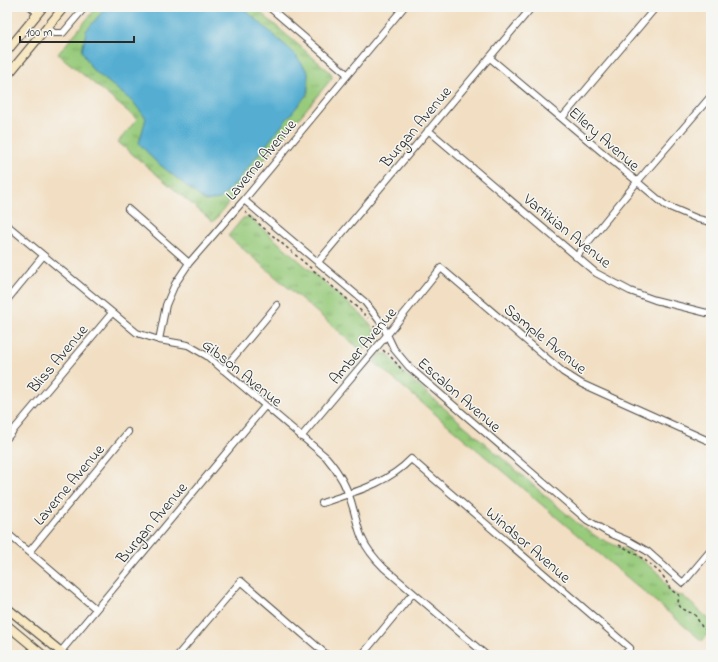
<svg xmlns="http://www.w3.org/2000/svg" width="718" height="662" viewBox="0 0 718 662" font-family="'Indie Flower',sans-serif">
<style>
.grass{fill:url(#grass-tufts);stroke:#617a52}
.water{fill:#54aed2;stroke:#406c7e}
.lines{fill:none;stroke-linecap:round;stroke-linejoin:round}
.minor-casing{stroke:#494642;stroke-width:8}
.secondary-casing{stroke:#494642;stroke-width:10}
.path{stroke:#494642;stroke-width:1.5;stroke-dasharray:3 3;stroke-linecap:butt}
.minor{stroke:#fff;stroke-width:6}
.secondary{stroke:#f7e8c3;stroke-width:8}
.labels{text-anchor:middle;stroke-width:3;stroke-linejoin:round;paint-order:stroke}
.street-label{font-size:16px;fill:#2b2b2b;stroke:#f6f6f2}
</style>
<defs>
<pattern id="grass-tufts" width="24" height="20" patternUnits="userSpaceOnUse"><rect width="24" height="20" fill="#97ca7a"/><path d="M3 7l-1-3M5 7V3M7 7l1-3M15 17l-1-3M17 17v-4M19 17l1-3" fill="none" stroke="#7ba464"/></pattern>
</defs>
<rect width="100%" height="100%" fill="#f6f6f2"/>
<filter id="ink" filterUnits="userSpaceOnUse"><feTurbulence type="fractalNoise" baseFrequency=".025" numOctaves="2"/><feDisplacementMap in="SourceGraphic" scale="8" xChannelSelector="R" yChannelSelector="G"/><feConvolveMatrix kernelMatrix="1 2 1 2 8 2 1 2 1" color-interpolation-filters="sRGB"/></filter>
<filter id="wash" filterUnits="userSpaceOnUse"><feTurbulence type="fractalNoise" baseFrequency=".012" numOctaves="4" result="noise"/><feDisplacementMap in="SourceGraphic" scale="16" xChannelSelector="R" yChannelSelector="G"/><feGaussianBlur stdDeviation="0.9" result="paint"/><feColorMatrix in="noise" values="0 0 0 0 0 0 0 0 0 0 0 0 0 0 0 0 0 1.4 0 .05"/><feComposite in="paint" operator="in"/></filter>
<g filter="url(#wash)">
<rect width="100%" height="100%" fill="#f2dfc3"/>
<path class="grass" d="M97,7H254L331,73L332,78L213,222L118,142L137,119L58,54Z
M249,217L366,319L374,330V337L362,351L228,236L243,218Z
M380,354H388L399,369L577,523L597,537L625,550L640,559L660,574L670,591L677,595L683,596L711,621V630L702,641L374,362Z"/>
<path class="water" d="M106,7H242L293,52L308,72V93L232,187L220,199L205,201L154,160L139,143L146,118L133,102L92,69L82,51L86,31Z"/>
</g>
<g filter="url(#ink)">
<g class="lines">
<g class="minor-casing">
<path id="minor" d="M31,7L38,13
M269,7L347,74
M47,27L54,33H63L85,7
M490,58L665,205L698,219L711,222
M562,118L656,7
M428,130L596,273L630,291L655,300L711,314
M244,200L365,302L382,324L394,349L409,367L587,520L607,532L631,542L647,551L683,583L711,550
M128,209L189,263
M7,225L137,333L159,340L188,345L207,356L326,457C340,473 348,488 353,508C356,518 358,529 362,538C367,550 375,559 384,568L486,655
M576,257L637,182L711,96
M318,262L532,7
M7,300L43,256
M159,340L166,305L175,284L189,263L244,200L404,7
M223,370L277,305
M301,437L387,335L441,268L563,372L582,384L711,442
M7,438L112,313
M322,503C354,492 387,484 411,459L630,648L624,655
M7,533L96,609
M29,552L128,432
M58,655L265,406
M178,655L241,581L327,655
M362,655L413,593"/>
</g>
<g class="secondary-casing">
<path id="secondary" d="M7,51L43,7
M7,76L64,7
M7,608L65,655
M7,625L43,655"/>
</g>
<path class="path" d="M245,212L360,310L368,318
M374,326L378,337
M383,350L385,352L389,354
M391,357L403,371
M619,545C634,552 649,562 661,574C670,583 665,588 679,595L678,603L681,608L695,615L702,627L711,634"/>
<use href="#minor" class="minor"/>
<use href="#secondary" class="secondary"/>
</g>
</g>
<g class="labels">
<g class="street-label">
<text transform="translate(415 126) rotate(-50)" y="6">Burgan Avenue</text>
<text transform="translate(605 138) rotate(41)" y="6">Ellery Avenue</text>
<text transform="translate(260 159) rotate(-50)" y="6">Laverne Avenue</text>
<text transform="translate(568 230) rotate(39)" y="6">Vartikian Avenue</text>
<text transform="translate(546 338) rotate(39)" y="6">Sample Avenue</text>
<text transform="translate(362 345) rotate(-50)" y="6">Amber Avenue</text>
<text transform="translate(57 358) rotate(-50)" y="6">Bliss Avenue</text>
<text transform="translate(243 372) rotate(39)" y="6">Gibson Avenue</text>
<text transform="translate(460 394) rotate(41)" y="6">Escalon Avenue</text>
<text transform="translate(68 484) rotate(-50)" y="6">Laverne Avenue</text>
<text transform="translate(151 522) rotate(-50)" y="6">Burgan Avenue</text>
<text transform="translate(529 544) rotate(41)" y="6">Windsor Avenue</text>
</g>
</g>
<rect width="718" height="662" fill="none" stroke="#f6f6f2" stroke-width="24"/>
<path d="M20 36v6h114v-6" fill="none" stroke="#2b2b2b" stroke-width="2"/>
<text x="26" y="36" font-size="12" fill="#2b2b2b" stroke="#f6f6f2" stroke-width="3" paint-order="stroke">100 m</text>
</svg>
